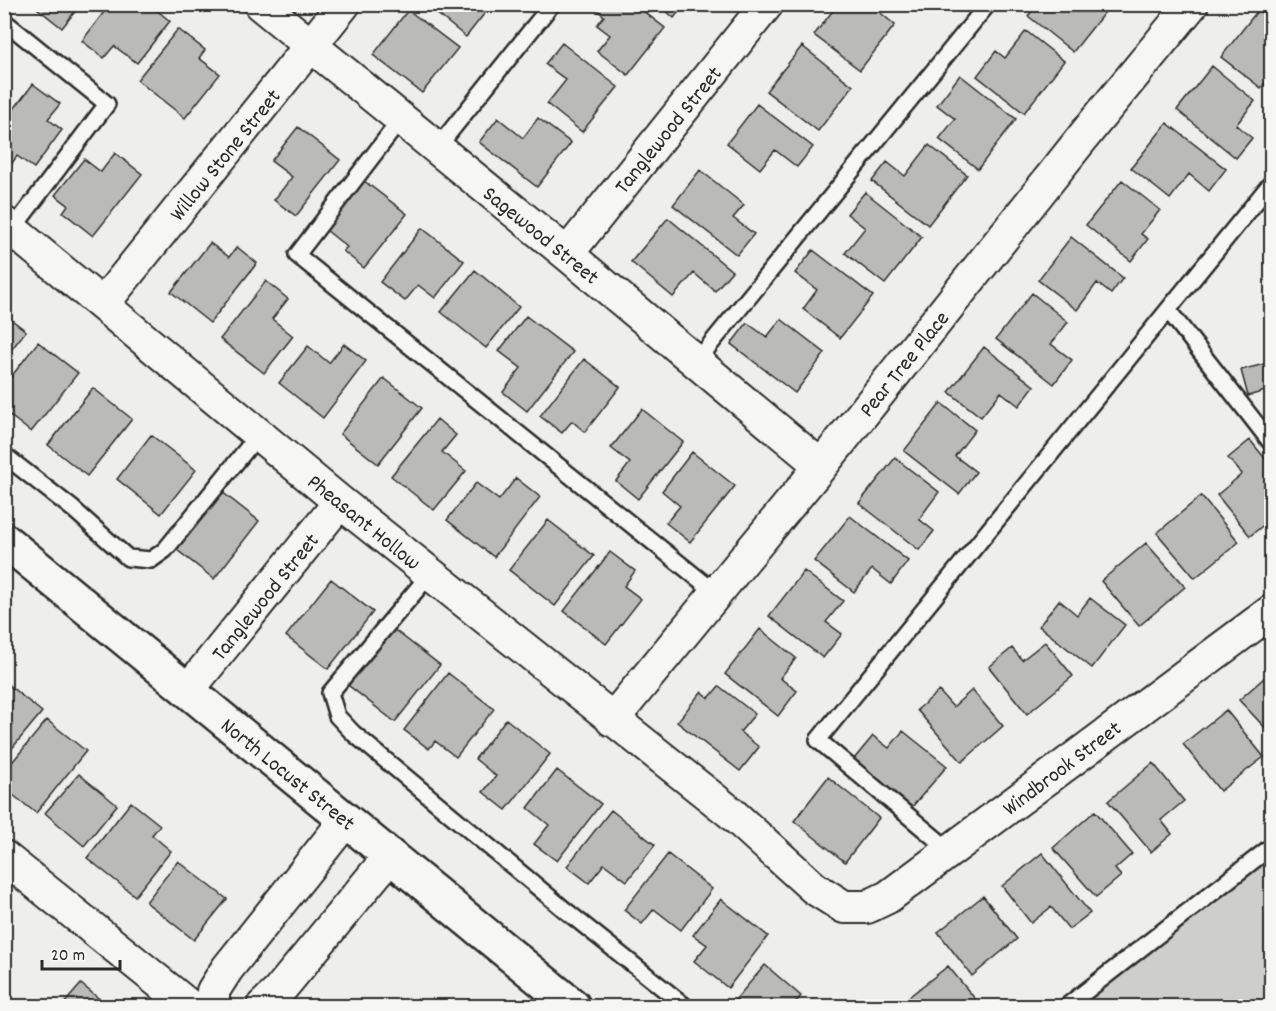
<svg xmlns="http://www.w3.org/2000/svg" width="1276" height="1011" viewBox="0 0 1276 1011" font-family="Dekko,sans-serif">
<style>
.green{fill:#cececa;stroke:#7c7c7a;stroke-width:1.5}
.building{fill:#babab7;stroke:#2b2b2b;stroke-width:1.5}
.lines{fill:none;stroke-linecap:round;stroke-linejoin:round}
.service-casing{stroke:#2b2b2b;stroke-width:20}
.minor-casing{stroke:#2b2b2b;stroke-width:36}
.secondary-casing{stroke:#2b2b2b;stroke-width:38}
.service{stroke:#f6f6f2;stroke-width:15}
.minor{stroke:#f6f6f2;stroke-width:32}
.secondary{stroke:#f6f6f2;stroke-width:33}
.labels{text-anchor:middle;stroke-width:4.5;stroke-linejoin:round;paint-order:stroke}
.street-label{font-size:22px;fill:#2b2b2b;stroke:#f6f6f2}
</style>
<rect width="100%" height="100%" fill="#eeeeea"/>
<filter id="ink" filterUnits="userSpaceOnUse"><feTurbulence type="fractalNoise" baseFrequency=".0167" numOctaves="2"/><feDisplacementMap in="SourceGraphic" scale="12" xChannelSelector="R" yChannelSelector="G"/><feConvolveMatrix kernelMatrix="1 2 1 2 8 2 1 2 1" color-interpolation-filters="sRGB"/></filter>
<g filter="url(#ink)">
<path class="green" d="M1271,851V1006H1072Z"/>
<path class="building" d="M32,4H81L62,28Z
M110,4H149L170,21L137,63L114,46L104,58L82,41Z
M425,4H492L466,37Z
M590,4H634L665,28L628,75L597,51L610,35L597,25L604,16Z
M658,4H685L674,18Z
M838,4H870L895,25L860,70L814,35Z
M1038,4H1104L1108,8L1073,52L1028,16Z
M408,10L458,48L422,93L373,55Z
M1258,10L1272,20V74L1261,88L1221,57Z
M178,29L205,50L199,58L220,74L185,118L137,80Z
M1026,31L1064,61L1024,113L977,76L996,51L1005,58Z
M562,43L618,87L582,132L547,104L566,80L545,64Z
M802,46L853,86L818,131L766,91Z
M1212,66L1255,101L1236,125L1252,138L1236,158L1177,110Z
M960,75L1016,119L978,169L939,139L955,119L937,105Z
M33,84L60,104L48,119L62,130L34,168L17,156L10,166L4,162V122Z
M757,104L813,147L797,167L775,150L760,169L727,143Z
M498,118L523,138L538,118L571,143L537,187L479,142Z
M1167,123L1226,169L1209,191L1189,174L1170,199L1131,168Z
M298,127L340,160L296,216L274,200L292,177L271,161Z
M929,145L967,175L928,225L872,181L887,162L905,176Z
M115,153L142,174L93,236L63,212L68,205L55,195L84,159L101,172Z
M700,170L744,205L733,218L754,234L737,255L673,205Z
M359,177L407,214L364,268L343,251L347,247L321,226Z
M1122,180L1160,210L1141,234L1148,239L1131,261L1086,225Z
M865,192L922,237L885,284L845,253L865,228L847,214Z
M668,218L732,271L715,291L694,273L673,297L631,262Z
M422,228L464,261L435,298L418,285L405,301L380,282Z
M1071,237L1123,278L1111,294L1097,283L1077,310L1038,280Z
M210,243L229,257L237,247L257,263L210,323L171,292Z
M813,250L873,296L840,338L803,309L817,290L795,273Z
M475,270L519,307L486,348L441,312Z
M266,281L288,299L272,319L293,336L264,373L220,339Z
M1032,293L1068,322L1051,344L1072,360L1054,384L996,339Z
M4,314L26,331L4,359Z
M526,316L573,352L527,411L503,392L521,368L499,351Z
M781,319L825,353L795,393L731,344L747,323L767,337Z
M38,342L78,373L31,432L4,411V386Z
M344,344L366,361L323,418L279,383L308,346L329,363Z
M984,347L1034,386L1019,406L1001,392L981,417L949,392Z
M584,359L620,387L585,432L572,421L562,433L540,416Z
M1272,362V389L1248,396L1241,370Z
M384,378L422,408L378,464L340,434Z
M93,388L132,419L87,476L48,445Z
M941,403L975,430L955,456L976,472L959,494L904,451Z
M642,409L683,442L638,499L616,481L630,463L611,448Z
M437,419L456,435L442,452L466,471L434,510L391,476Z
M151,435L196,470L161,514L117,479Z
M1250,440L1272,467V518L1250,536L1217,495L1242,474L1228,458Z
M692,452L735,486L690,542L666,523L680,506L662,491Z
M895,458L939,492L919,519L934,531L919,550L859,503Z
M516,478L540,497L494,557L447,520L476,483L499,500Z
M217,488L259,521L214,579L172,546Z
M1201,496L1239,542L1195,578L1157,533Z
M850,516L908,561L891,584L872,569L854,592L814,561Z
M548,520L594,556L555,606L509,570Z
M1146,543L1185,587L1139,626L1101,581Z
M610,552L635,571L624,586L641,599L606,644L564,611Z
M804,571L843,601L826,622L842,634L823,658L769,616Z
M331,579L373,612L328,669L286,636Z
M1090,598L1125,625L1092,668L1039,626L1059,600L1077,615Z
M392,628L440,665L395,722L348,685Z
M760,629L796,658L780,678L797,691L778,716L725,674Z
M1045,642L1073,676L1027,714L989,667L1012,648L1022,660Z
M1272,671V735L1239,700Z
M448,673L494,709L456,757L435,741L429,749L404,730Z
M5,682L42,712L4,758V682Z
M719,686L755,714L740,732L759,747L740,771L677,722L701,692L709,698Z
M972,690L1003,726L962,762L917,710L939,691L953,707Z
M1226,710L1264,757L1220,791L1183,744Z
M506,719L550,754L506,810L483,792L496,776L475,759Z
M47,720L86,751L36,813L4,788V772Z
M903,731L947,766L912,807L854,759L873,736L889,748Z
M1153,763L1184,801L1161,820L1172,834L1151,852L1108,801Z
M557,770L601,804L557,861L534,844L549,825L528,808Z
M79,774L117,805L84,846L45,813Z
M828,777L879,818L845,862L794,821Z
M131,802L160,825L152,835L171,851L135,896L87,858Z
M611,810L655,845L627,881L604,864L589,883L567,866Z
M1095,811L1132,854L1115,869L1121,876L1096,897L1053,848Z
M1042,853L1090,913L1069,929L1051,907L1031,923L1002,886Z
M668,854L712,889L681,930L654,909L642,924L624,910Z
M178,861L227,899L194,940L146,902Z
M983,896L1017,939L972,976L938,932Z
M721,899L768,936L728,988L694,961L707,945L693,935Z
M765,965L801,996L792,1006H730Z
M948,966L976,1000L967,1006H903L900,1004Z
M81,984L108,1006H62Z"/>
<g class="lines">
<g class="service-casing">
<path id="service" d="M4,21L107,104L12,230
M401,119L297,255L716,593
M437,148L552,4
M1168,310L1272,444
M696,362L988,4
M4,455L73,509L128,558L151,560L165,550L259,434
M430,574L330,693L337,716L353,733L565,910L685,1006
M949,850L818,740L1272,182
M1067,1006L1272,846"/>
</g>
<g class="minor-casing">
<path id="minor" d="M260,4L567,254L821,466
M4,223L340,502L730,812L814,888L844,907H867L888,897L1272,611
M567,254L767,4
M103,304L344,4
M188,690L340,502
M612,720L821,466L1095,122L1192,4
M4,857L189,1006
M213,1006V991L227,969L346,820
M263,1006L278,992L390,856"/>
</g>
<g class="secondary-casing">
<path id="secondary" d="M4,540L573,1006"/>
</g>
<use href="#service" class="service"/>
<use href="#minor" class="minor"/>
<use href="#secondary" class="secondary"/>
</g>
</g>
<g class="labels">
<g class="street-label">
<text transform="translate(667 129) rotate(-51)" y="8">Tanglewood Street</text>
<text transform="translate(224 154) rotate(-51)" y="8">Willow Stone Street</text>
<text transform="translate(542 234) rotate(39)" y="8">Sagewood Street</text>
<text transform="translate(903 363) rotate(-51)" y="8">Pear Tree Place</text>
<text transform="translate(365 521) rotate(39)" y="8">Pheasant Hollow</text>
<text transform="translate(264 596) rotate(-51)" y="8">Tanglewood Street</text>
<text transform="translate(1061 767) rotate(-37)" y="8">Windbrook Street</text>
<text transform="translate(289 773) rotate(39)" y="8">North Locust Street</text>
</g>
</g>
<rect width="1276" height="1011" fill="none" stroke="#f6f6f2" stroke-width="24"/>
<rect x="12" y="12" width="1252" height="987" fill="none" stroke="#2b2b2b" stroke-width="2" filter="url(#ink)"/>
<path d="M42 960v9h78v-9" fill="none" stroke="#2b2b2b" stroke-width="3"/>
<text x="51" y="960" font-size="18" fill="#2b2b2b" stroke="#f6f6f2" stroke-width="4.5" paint-order="stroke">20 m</text>
</svg>
